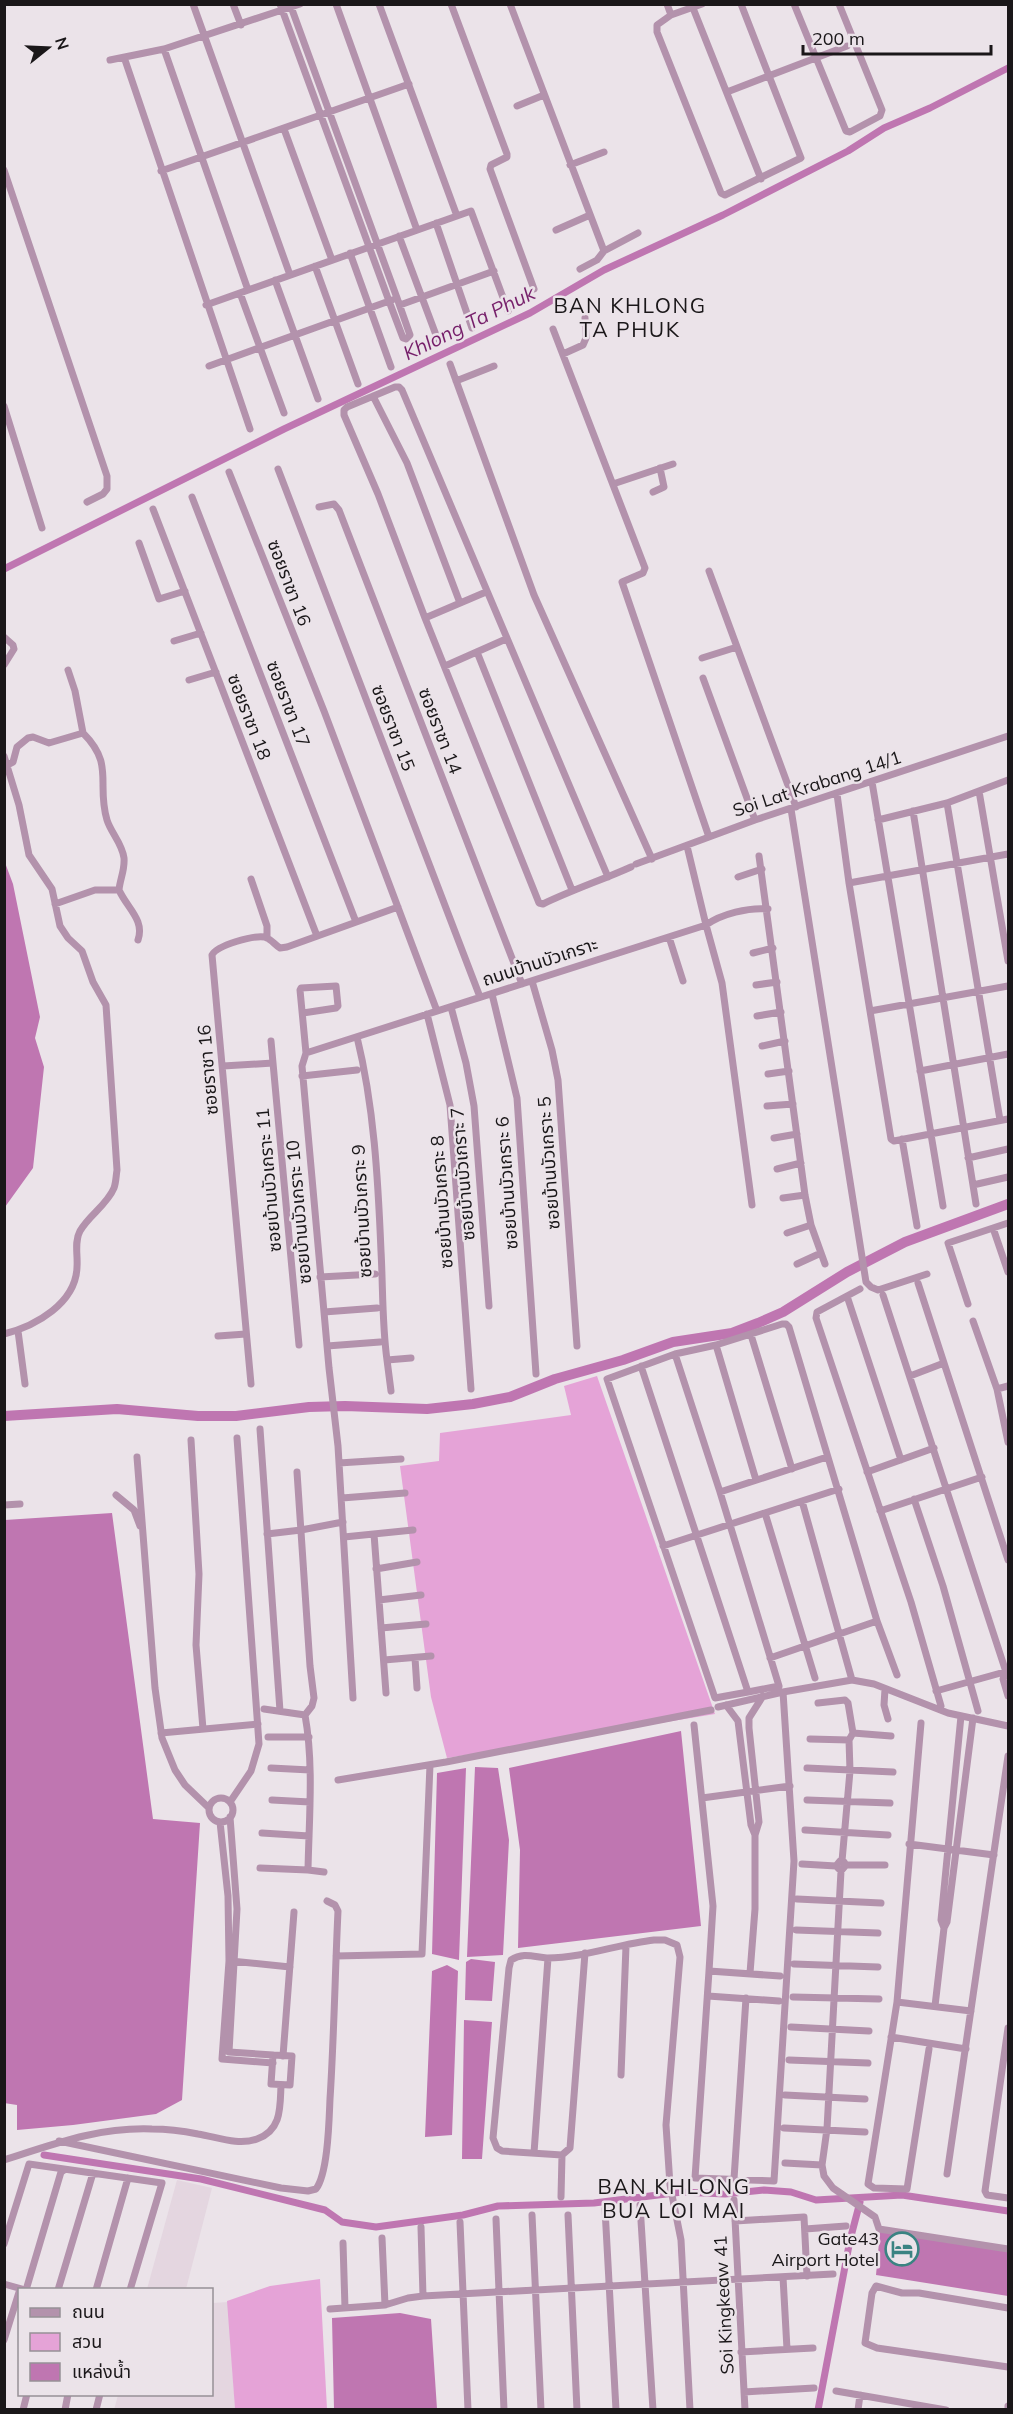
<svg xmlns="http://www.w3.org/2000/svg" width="1013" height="2414" viewBox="0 0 1013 2414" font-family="Mulish,'Noto Sans Thai',sans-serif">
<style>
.built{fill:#e4d6e0}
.green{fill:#e5a3d7}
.water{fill:#bf76b1}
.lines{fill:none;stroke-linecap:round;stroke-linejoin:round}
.canal{stroke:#bf76b1;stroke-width:7}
.river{stroke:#bf76b1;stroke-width:10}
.minor{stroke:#b392ac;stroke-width:7}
.labels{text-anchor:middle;stroke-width:5;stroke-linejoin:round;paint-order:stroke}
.street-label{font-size:18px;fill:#1a1719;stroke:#ebe3e9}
.poi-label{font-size:18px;fill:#1a1719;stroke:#ebe3e9;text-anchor:end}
.water-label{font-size:20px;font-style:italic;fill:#761f6a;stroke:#ebe3e9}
.quarter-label{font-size:21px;letter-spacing:1.5px;fill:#1a1719;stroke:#ebe3e9}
</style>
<rect width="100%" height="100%" fill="#ebe3e9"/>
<path class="built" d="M177,2180L212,2188L186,2289H147Z
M228,2302L235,2409L114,2410L118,2395L212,2394V2303Z"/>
<path class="green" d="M597,1376L715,1714L447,1758L431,1697L400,1466L439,1461L440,1433L571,1415L564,1386Z
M320,2279L327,2409H235L227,2301L270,2286Z"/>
<path class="water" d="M4,860L13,884L40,1017L35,1038L44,1067L33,1168L5,1207Z
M112,1513L153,1819L200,1823L182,2100L156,2114L73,2125L17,2130V2105L4,2103L5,1520Z
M681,1731L701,1926L518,1948L520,1850L509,1768Z
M475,1767L498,1768L509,1840L503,1955L467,1957Z
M466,1768L459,1960L432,1954L437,1773Z
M471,1959L495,1962L492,2001L465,2000L466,1962Z
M447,1965L458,1971L452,2135L425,2137L432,1971Z
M464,2020L492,2022L482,2159H462Z
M880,2231L1008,2250V2296L876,2275Z
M400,2313L431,2319L437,2409H334L332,2318Z"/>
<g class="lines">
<path class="canal" d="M4,569L284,429L530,313L604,270L723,215L848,151L884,128L930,108L1008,68
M44,2155L201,2179L325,2210L342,2222L376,2227L463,2215L498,2206L594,2203L682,2192L725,2194L764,2190L791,2192L816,2200L902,2195L1008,2211
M818,2410L850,2240L860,2202"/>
<path class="river" d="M4,1416L117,1409L198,1416H236L309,1407L345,1406L427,1409L473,1404L510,1397L555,1379L623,1360L673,1342L732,1333L758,1323L783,1312L847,1272L905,1242L1008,1204"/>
<path class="minor" d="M193,4L290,275
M233,4L241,25
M280,4L389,301L403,338L406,339L410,335L397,298L290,4
M336,4L417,230
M379,4L457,216
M451,4L507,154V157L491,165L490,169L534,289
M510,4L604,251L597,260L580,269
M667,4L671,15
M702,4L671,15L657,25V32L721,193L725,195L801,158L741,4
M794,4L846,131L850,132L880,116L882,110L839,4
M693,8L761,179
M164,49L248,290
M124,57L250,429
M110,60L164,49L300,4
M727,92L847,46
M517,106L544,95
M284,129L332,260
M570,165L604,152
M4,170L107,476V489L103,494L87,502
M161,171L409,84
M436,223L472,328
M556,230L590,215
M399,236L439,343
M604,251L638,233
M350,253L391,367
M315,266L358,384
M275,280L318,399
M240,293L284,413
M206,305L471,211L508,311
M400,305L494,271
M553,329L645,568L643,573L622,582L709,837
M563,354L583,345L586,338L585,318
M450,364L534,595L652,859
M209,366L392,300
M456,381L494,366
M373,396L407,463L460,603
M4,406L42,528
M278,469L480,997
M229,472L324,711L437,1011
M613,484L673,464
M653,492L664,487L660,468
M192,497L356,922
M319,507L334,504L339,510L522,984
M153,509L317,936
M139,543L159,599L185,591
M709,571L796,807
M425,618L486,592
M4,637L13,645L14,649L4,665
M174,641L201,633
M477,652L572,890
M702,658L737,647
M445,666L506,639
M703,678L755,820
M189,680L216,672
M83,733C115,765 96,783 107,820C111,833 122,843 124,858C125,870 120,879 119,890C127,908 145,920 138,940
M4,756L19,805L29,855L52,889L60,926L68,938L82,951L93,982L106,1005L117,1170C116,1176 116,1183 114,1188C107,1205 89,1215 80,1231C74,1242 78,1255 77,1267C76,1303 36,1326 4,1334
M7,765L13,762L17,747L28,738L33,737L49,743L83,733L75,691L68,670
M872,782L943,1206
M979,791L1008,961
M837,794L849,883L891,1139L894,1141L1008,1119
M947,803L1000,1120
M791,809L866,1282L871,1287L878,1290L927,1274
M913,811L976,1204
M878,820L947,803L1008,780
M759,856L805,1195L811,1225L825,1264
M636,864L755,820L1008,736
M608,877L402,390L399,387H395L347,407L344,410V415L378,494L425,618L539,903L543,904C572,890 602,880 631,867
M738,877L762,869
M251,879L267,926V938
M849,883L1008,854
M55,904L95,890H119
M669,937L683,981
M753,953L773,948
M532,981L552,1050L558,1080L577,1346
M756,985L777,982
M492,994L517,1098L536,1374
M451,1007L466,1063L474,1106L489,1306
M870,1011L1008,986
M303,1013L336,1008L338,1006L336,986L301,988L300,990L306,1053L302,1066L329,1368L338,1446L353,1698
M427,1014L450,1105L471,1389
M757,1016L781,1012
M357,1037C374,1106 378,1179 381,1251C383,1287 382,1324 387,1360L411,1358
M271,1041L273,1063
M762,1046L785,1041
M306,1053L706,925L687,846
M223,1066L273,1063L299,1345
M920,1071L1008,1054
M768,1074L789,1071
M302,1076L357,1070
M767,1106L793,1104
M774,1138L797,1134
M902,1139L917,1226
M968,1158L1008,1149
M777,1169L801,1163
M973,1185L1008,1177
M783,1198L805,1195
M752,1205L722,983L706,925C721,914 749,907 768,909
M993,1228L1008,1272
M787,1233L811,1225
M797,1264L821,1253
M320,1277L375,1274
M918,1283L1008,1560
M860,1289L817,1312L816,1318L911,1602L941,1706
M883,1295L1006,1672L1003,1679L1008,1696
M847,1296L901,1460
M968,1304L948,1243L1008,1223
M324,1312L377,1308
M973,1321L997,1389L1008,1442
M18,1331L25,1384
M751,1335L792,1469
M218,1336L246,1334
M716,1345L756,1480
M327,1346L380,1342
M675,1354L716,1345L782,1324H786L789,1327L877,1621L897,1675
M387,1360L391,1391
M641,1366L748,1692L779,1686L720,1492
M910,1376L944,1363
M251,1384L212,955C217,945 254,935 265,937C271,939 275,945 280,948L287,947L398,907
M997,1389L1008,1386
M260,1429L280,1711
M191,1440L199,1574L196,1645L203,1729
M137,1457L155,1688L162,1738L175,1770L185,1785L209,1808
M339,1463L401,1459
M867,1472L934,1448
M116,1495L134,1510L140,1526
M342,1498L405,1493
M914,1499L943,1586L978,1711
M802,1501L852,1680
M4,1505L20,1504
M880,1511L982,1477
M765,1513L815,1678
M267,1534L301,1530L343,1522
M374,1534L386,1693
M344,1537L413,1530
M663,1546L839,1489
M376,1569L417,1562
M379,1600L421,1595
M381,1628L426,1624
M415,1658L417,1688
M770,1658L877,1621
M384,1660L431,1656
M885,1689L884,1705L888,1719
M936,1691L1008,1671
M748,1692L715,1698L607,1379L675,1354L720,1492L827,1457
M818,1703L845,1700L848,1703L853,1733L891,1736
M726,1705L738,1721L751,1825L755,1835
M718,1707L783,1692L852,1680L874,1684L948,1713L1008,1726
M264,1709L305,1715
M961,1716L941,1920L944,1928L947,1922L973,1718
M921,1723L897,2002L868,2184L874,2188L907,2189L929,2049
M694,1725L713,1906L709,1971L780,1976
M161,1733L258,1724
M268,1737H309
M810,1739L849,1740
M271,1768L310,1770
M807,1768L893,1772
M338,1780L446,1762L711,1710
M702,1798L790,1786
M209 1810a12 12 0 1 1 24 0a12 12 0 1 1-24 0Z
M272,1800L310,1802
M807,1800L890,1803
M230,1802L251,1771L259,1744L237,1438
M230,1817L237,1909L229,2052L273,2055
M220,1822L228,1896L229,1961L222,2059L273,2063
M805,1830L888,1835
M262,1833L309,1836
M909,1844L994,1855
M842,1861L850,1771L849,1740L853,1733
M802,1864L836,1866L841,1871L846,1865L844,1862L840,1861L836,1866
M846,1865H885
M260,1868L308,1870C309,1818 314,1765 305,1715L312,1706L314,1698L310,1666L297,1472
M308,1870L324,1872
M841,1871L827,2129L822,2165L824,2176L833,2188L875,2217L879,2229L1008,2249
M797,1899L881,1903
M796,1930L878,1933
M585,1953L570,2148L562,2155L502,2151L497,2148L493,2138L509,1968L511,1960C523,1952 534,1957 547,1958C584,1958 618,1944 654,1940H665L677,1945L680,1957L666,2125L670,2185L681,2240L690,2410
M336,1956L422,1954L430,1765
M231,1961L290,1967
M794,1964L878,1967
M709,1971L695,2178L774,2181L794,1861L783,1692
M750,1973L755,1909V1835L759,1822L749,1728V1718L763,1696
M708,1996L779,2001
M793,1997L879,1999
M897,2002L971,2011
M935,2006L944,1928
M791,2027L869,2031
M1008,2028L985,2191L987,2195L1008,2198
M891,2037L966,2049
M273,2055L292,2056L290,2085L271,2084Z
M283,2056L294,1912
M789,2060L868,2063
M621,2075L626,1946
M785,2095L865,2099
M784,2128L865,2132
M59,2141L281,2188L308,2191L316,2189C328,2173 329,2121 330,2099C334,2037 335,1974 338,1911L335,1905L327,1901
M534,2153L548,1958
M4,2160C54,2144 98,2127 152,2129C167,2129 183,2131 198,2134C217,2137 238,2146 257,2139C282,2130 280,2107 281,2085
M785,2163L822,2165
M947,2174L1008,1756
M734,2179L746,1998
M561,2197L562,2155
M734,2200L745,2410
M640,2205L653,2410
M605,2209L616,2410
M532,2215L541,2410
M568,2215L577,2410
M496,2219L504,2410
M735,2221L804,2217L807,2276
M460,2222L468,2410
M421,2227L423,2296
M805,2229L846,2226
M382,2238L385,2305
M343,2243L345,2308
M4,2244L29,2164L162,2183L130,2290
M783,2277L787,2349
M4,2284L22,2289
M26,2290L61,2172L64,2170
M58,2290L93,2173
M96,2290L128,2178
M1008,2308L919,2293H902L876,2286L872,2293L865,2343L877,2348L1008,2367
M330,2309L385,2305L408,2298L423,2296L833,2274
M4,2340L20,2289
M741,2352L813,2348
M836,2391L946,2410
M744,2392L814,2388
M23,2410L27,2394
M65,2410L68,2394
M96,2410L100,2394
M858,2410L860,2395
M1008,2410V2406"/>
</g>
<defs>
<g id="hotel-ring" transform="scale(1.725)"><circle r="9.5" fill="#ebe3e9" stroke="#3a8382" stroke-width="1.5"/><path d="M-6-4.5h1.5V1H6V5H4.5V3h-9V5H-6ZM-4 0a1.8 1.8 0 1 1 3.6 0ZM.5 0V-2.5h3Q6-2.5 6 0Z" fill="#3a8382"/></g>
</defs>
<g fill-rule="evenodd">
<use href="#hotel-ring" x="902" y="2249"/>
</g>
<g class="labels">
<g class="street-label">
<text transform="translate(289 583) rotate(69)" y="6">ซอยราชา 16</text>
<text transform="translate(288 704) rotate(69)" y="6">ซอยราชา 17</text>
<text transform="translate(249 717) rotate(69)" y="6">ซอยราชา 18</text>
<text transform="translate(393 728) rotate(69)" y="6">ซอยราชา 15</text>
<text transform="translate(440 731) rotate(69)" y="6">ซอยราชา 14</text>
<text transform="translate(817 784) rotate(-18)" y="6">Soi Lat Krabang 14/1</text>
<text transform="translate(540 962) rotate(-18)" y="6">ถนนบ้านบัวเกราะ</text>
<text transform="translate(208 1070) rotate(-95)" y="6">ซอยราชา 16</text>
<text transform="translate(549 1163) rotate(-94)" y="6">ซอยบ้านบัวเกราะ 5</text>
<text transform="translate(463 1174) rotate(-95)" y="6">ซอยบ้านบัวเกราะ 7</text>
<text transform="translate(269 1180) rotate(-95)" y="6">ซอยบ้านบัวเกราะ 11</text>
<text transform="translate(507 1183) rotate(-94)" y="6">ซอยบ้านบัวเกราะ 6</text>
<text transform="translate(442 1202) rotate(-94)" y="6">ซอยบ้านบัวเกราะ 8</text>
<text transform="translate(362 1211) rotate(-93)" y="6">ซอยบ้านบัวเกราะ 9</text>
<text transform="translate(299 1212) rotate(-95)" y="6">ซอยบ้านบัวเกราะ 10</text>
<text transform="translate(724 2305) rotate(-93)" y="6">Soi Kingkeaw 41</text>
</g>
<g class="poi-label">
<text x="879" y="2245">Gate43<tspan x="879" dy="21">Airport Hotel</tspan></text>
</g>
<g class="water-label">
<text transform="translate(469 323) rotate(-26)" y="7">Khlong Ta Phuk</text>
</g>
<g class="quarter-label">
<text x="630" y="313">BAN KHLONG<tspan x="630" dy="24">TA PHUK</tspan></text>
<text x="674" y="2194">BAN KHLONG<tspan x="674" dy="24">BUA LOI MAI</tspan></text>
</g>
</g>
<rect width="1013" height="2414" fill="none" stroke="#1a1719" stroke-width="12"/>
<rect x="18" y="2288" width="195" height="108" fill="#ebe3e9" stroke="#979196" stroke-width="1.5"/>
<rect x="30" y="2308" width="30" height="9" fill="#b392ac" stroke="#979196" stroke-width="1.5"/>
<text x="72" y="2318" font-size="18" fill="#1a1719">ถนน</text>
<rect x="30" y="2333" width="30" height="18" fill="#e5a3d7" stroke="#979196" stroke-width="1.5"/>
<text x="72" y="2348" font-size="18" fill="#1a1719">สวน</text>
<rect x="30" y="2363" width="30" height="18" fill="#bf76b1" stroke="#979196" stroke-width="1.5"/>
<text x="72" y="2378" font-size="18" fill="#1a1719">แหล่งน้ำ</text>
<g transform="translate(48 48) rotate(72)" stroke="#ebe3e9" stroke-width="4.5" paint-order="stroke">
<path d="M0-4.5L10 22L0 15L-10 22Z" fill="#1a1719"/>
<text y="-9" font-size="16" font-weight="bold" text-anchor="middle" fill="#1a1719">N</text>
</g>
<path d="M803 45v9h188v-9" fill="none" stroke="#1a1719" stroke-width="3"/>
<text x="812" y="45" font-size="18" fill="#1a1719" stroke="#ebe3e9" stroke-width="4.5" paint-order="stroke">200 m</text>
</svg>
